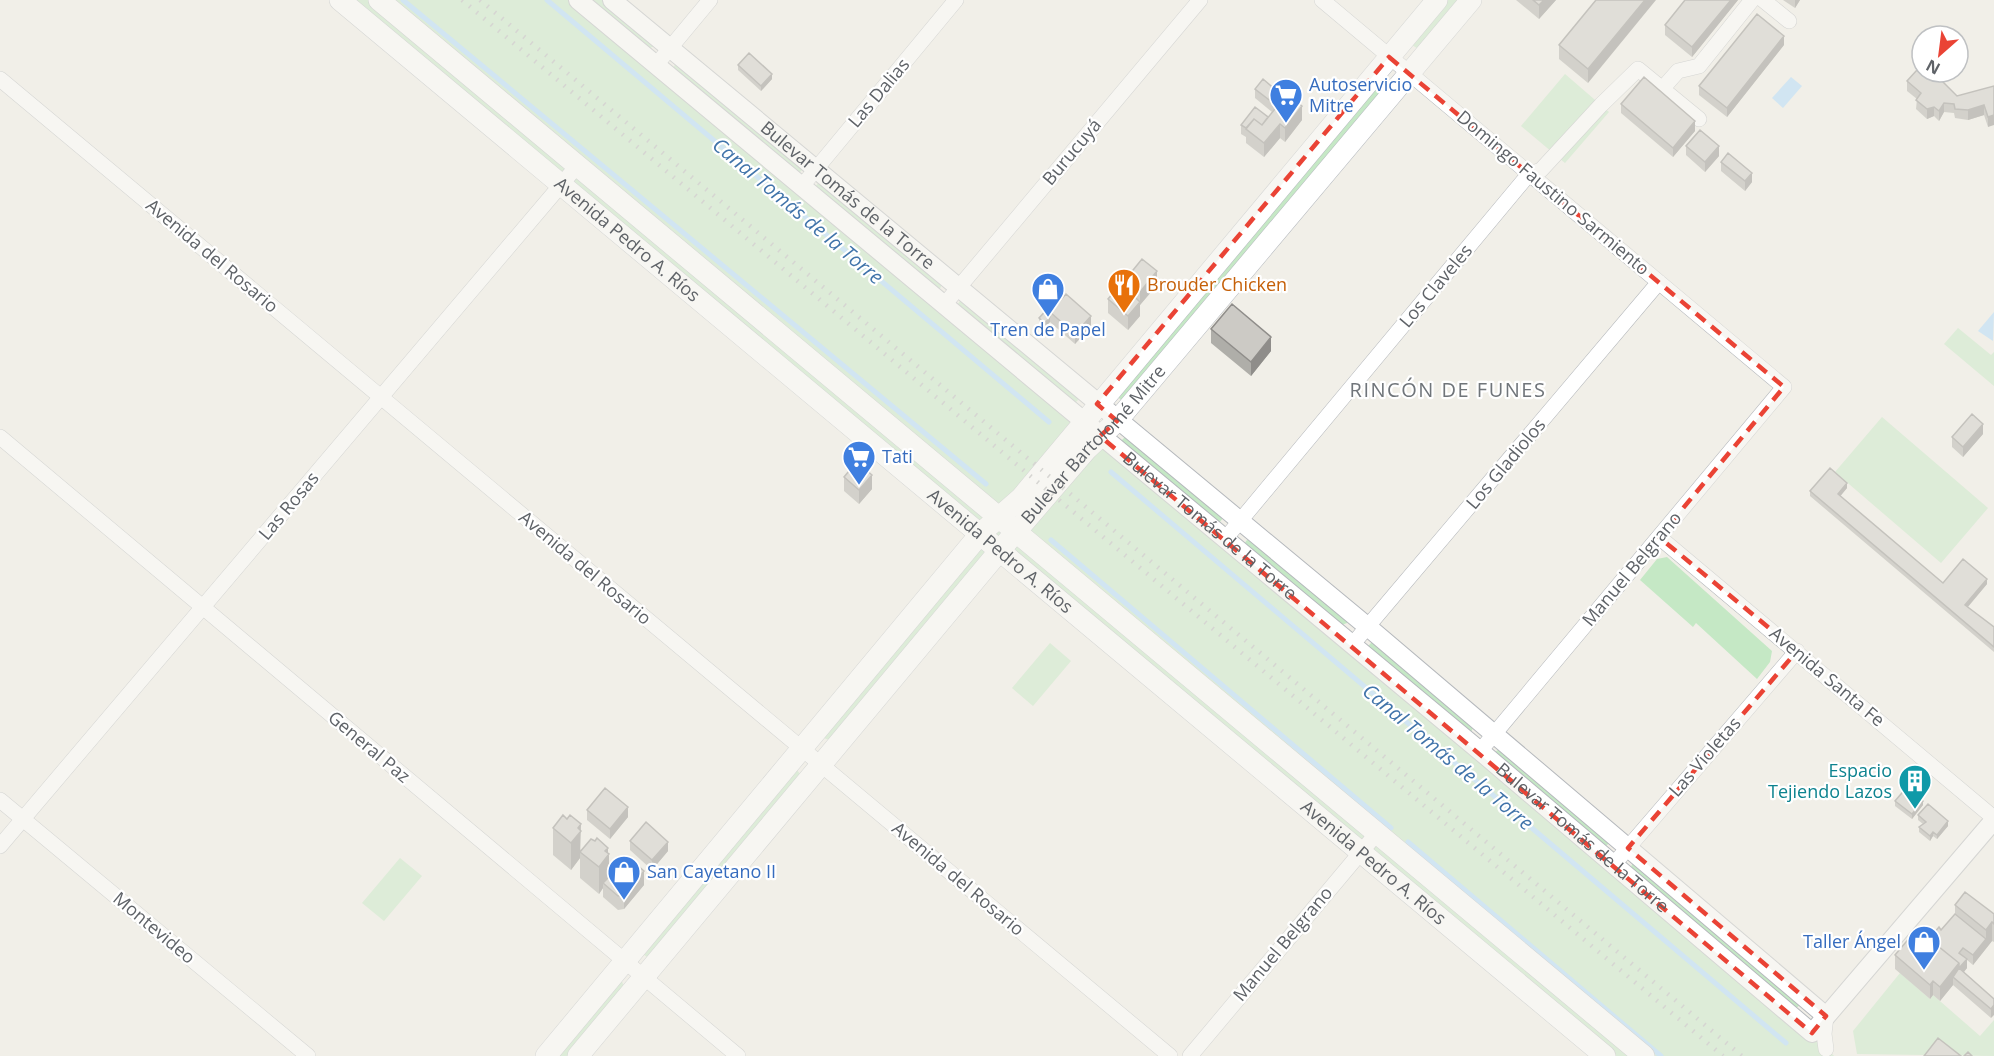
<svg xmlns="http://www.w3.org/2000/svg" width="1994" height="1056" viewBox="0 0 1994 1056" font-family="'Open Sans',sans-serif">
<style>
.green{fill:#c5e8c5}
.water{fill:#aadaff}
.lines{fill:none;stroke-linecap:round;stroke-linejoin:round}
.stream{stroke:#aadaff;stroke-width:5}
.minor-casing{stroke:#b5b8bc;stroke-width:16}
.tertiary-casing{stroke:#b5b8bc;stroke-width:20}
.secondary-casing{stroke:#b6babf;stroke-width:22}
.minor{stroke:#fff;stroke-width:15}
.tertiary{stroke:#fff;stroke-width:18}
.secondary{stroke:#fff;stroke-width:21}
.rail{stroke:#b6b7b8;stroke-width:4.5;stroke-dasharray:1.5 8;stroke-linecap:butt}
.wall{fill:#afaea9}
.shaded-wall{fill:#8f8d8a}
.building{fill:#cccac5;stroke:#8f8d8a;stroke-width:1.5}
.marked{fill:none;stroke:#ea4335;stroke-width:4.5;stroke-dasharray:12 8;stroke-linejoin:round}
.labels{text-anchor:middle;stroke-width:4.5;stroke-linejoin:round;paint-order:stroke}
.shop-label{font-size:18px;fill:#366cbe;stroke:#fff;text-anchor:start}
.street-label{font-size:18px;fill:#5f6368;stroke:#fff}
.food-label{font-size:18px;fill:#c56008;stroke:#fff;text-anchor:start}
.culture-label{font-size:18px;fill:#0d838f;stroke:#fff;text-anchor:end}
.water-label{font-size:20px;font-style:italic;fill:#4174aa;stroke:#fff}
.neighbourhood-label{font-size:20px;letter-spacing:1.5px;fill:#70757a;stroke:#fff}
</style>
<rect width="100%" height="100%" fill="#f1efe8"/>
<path class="green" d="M340,0H578L1812,1033L1834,1056H1605Z
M588,0H605L655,46L647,49Z
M1444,0H1466L1420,50L1412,45Z
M676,63L802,165V170L799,173L673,68Z
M1565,74L1609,112L1565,163L1521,126Z
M1384,79L1393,85L1121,400L1118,397Z
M819,182L941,282V287L938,290L815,187Z
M960,301L965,302L1077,396L1078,400L1074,404L957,305Z
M1958,328L1991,355L1994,352V386L1944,344Z
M1882,417L1988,508L1941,563L1835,472Z
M1124,438H1130L1221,513L1223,518L1219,523L1120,442Z
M1247,540L1252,541L1347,618V623L1339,626L1244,544Z
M983,549L986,552L829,740L824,738L974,551Z
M1667,557L1772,651L1770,662L1757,679L1696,623L1693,627L1640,580L1657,559Z
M1373,641L1474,726L1471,732L1367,647Z
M1050,643L1071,661L1033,706L1012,688Z
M1501,748L1610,842L1604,848L1495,752Z
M797,770L800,774L647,957L643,954Z
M400,858L422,876L384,921L362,903Z
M1636,863L1800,1005L1795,1009L1630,871L1632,864Z
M1900,973L1930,999L1933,995L1980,1036L1994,1020V1056L1857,1054L1853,1031Z
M621,979L624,987L568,1056H551Z"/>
<path class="water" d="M1791,77L1802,86L1783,108L1772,98Z
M1994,312L1993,341L1978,331Z"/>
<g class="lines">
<path class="stream" d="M403,0L986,484
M547,0L1049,422
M1111,472L1786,1043
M1051,540L1391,828
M1408,842L1661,1056"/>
<g class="minor-casing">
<path id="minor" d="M1322,0L1784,387L1480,751
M1763,0L1789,21
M656,65L710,0
M0,79L1170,1056
M1663,88L1678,71L1699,66L1752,0
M802,186L956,0
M944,305L1200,0
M0,437L738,1056
M1659,537L1994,818
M1225,539L1529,174L1541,170L1601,105L1638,69L1699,119
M1352,645L1659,282
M0,800L308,1056
M0,846L577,166
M1614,864L1797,651
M1826,1049L1824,1034L1826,1016
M1190,1056L1377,833"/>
</g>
<g class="tertiary-casing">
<g id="tertiary">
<path id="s1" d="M578,0L1480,751L1812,1033L1994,820"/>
<path id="s2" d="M612,0L1368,627L1826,1016"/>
</g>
</g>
<g class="secondary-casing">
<g id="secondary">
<path id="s3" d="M340,0L1605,1056"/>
<path d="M379,0L1644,1056"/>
<path d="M546,1056L981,533L1021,498L1437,0"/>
<path id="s4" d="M578,1056L1001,549L1087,449L1117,421L1471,0"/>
</g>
</g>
<use href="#minor" class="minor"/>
<use href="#tertiary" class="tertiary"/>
<use href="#secondary" class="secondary"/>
<path class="rail" d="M462,0L1723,1056
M480,0L1742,1056"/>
</g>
<path class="wall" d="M1516,0H1556L1539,19Z
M1596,0L1588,83L1559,59V45Z
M1685,0H1738L1692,57L1665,35V25Z
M1783,0H1800L1795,8Z
M1784,45L1727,117L1699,95V86Z
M738,65L772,79L761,91L738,70Z
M1917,70L1922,72H1934V73L1957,96L1994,86L1988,127L1984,115L1968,120L1955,118L1954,113L1944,112L1939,121L1934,116L1927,119L1916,109L1917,99L1907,91V81Z
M1255,89L1302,120L1285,142L1280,138L1264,157L1246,143V137L1241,134V125L1268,117L1272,112L1255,98Z
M1621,104L1695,131L1673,157L1621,113Z
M1686,146L1719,156L1705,172L1686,155Z
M1721,162L1752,182L1745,191L1721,171Z
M1125,280L1157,285L1140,305V316L1128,330L1108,313V299L1125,288Z
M1055,307L1091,326L1075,344L1050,322L1045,327L1039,322V318Z
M1211,329L1271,351L1251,376L1211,343Z
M1983,434L1963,457L1952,447V437Z
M844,477L872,489L859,504L844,491Z
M1847,488L1840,496L1943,583L1987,584L1968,607L1994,627V652L1810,496V491Z
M1895,801L1923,805L1912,819L1895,806Z
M587,810L628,817L610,839L587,820Z
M1918,815L1948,826L1937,839L1933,836L1930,841L1919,832V827L1923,824L1918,820Z
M553,828L581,850L608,853L609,876L615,885L617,887V879L644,885L624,909L618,910L603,897V888L599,894L580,878V858L571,870L553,855Z
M630,841L668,851L652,870L630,850Z
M1955,905L1994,914V942L1992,941L1973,965L1967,960V968L1964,972L1994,999L1991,1018L1953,985L1940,1001L1933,995L1930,999L1895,969V955L1929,939L1941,930L1955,914Z"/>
<path class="shaded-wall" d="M1544,0H1556L1539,19V5Z
M1645,0H1656L1588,83V69Z
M1731,0H1738L1692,57V47Z
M1795,0H1800L1795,8Z
M1784,36V45L1727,117V108Z
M772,74V79L761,91V86Z
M1944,103V112L1939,121V111Z
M1984,105V115L1968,120V110Z
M1302,106V120L1285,142V128Z
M1934,107V116L1927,119V109Z
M1994,115V125L1988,127V117Z
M1695,121V131L1673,157V148Z
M1280,124V138L1264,157V143Z
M1719,146V156L1705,172V162Z
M1752,173V182L1745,191V181Z
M1157,271V285L1140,305V316L1128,330V316L1140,303V292Z
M1091,316V326L1075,344V334Z
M1050,317V322L1045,327V323Z
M1271,337V351L1251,376V362Z
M1983,424V434L1963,457V447Z
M868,465V479L872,475V489L859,504V490L865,469Z
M1847,483V488L1838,499V494Z
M1987,579V584L1965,610V605Z
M1923,801V805L1912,819V814Z
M628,807V817L610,839V829Z
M1948,821V826L1937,839V835Z
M581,824L580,858L571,870V843L578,828Z
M1933,832V836L1930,841V836Z
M668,842V851L652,870V860Z
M608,848V856L609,854V881L603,883V888L599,894V867L605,851Z
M644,871V885L624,909V895Z
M1992,922V941L1973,965V955L1986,939V930Z
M1967,959V968L1957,980L1953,977V985L1940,1001V987L1959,963Z
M1933,981V995L1930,999V985Z
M1994,1005V1015L1991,1018V1009Z"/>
<path class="building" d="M1533,0H1544L1539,5Z
M1596,0H1645L1588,69L1559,45Z
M1685,0H1731L1692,47L1665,25Z
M1757,14L1784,36L1727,108L1699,86Z
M1918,44L1922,45V72H1933L1957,96L1994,86V115L1988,117L1984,105L1968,110L1955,109L1954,104L1944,103L1939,111L1934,107L1927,109L1916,100L1921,93L1907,81L1917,70Z
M749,53L772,74L761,86L738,65Z
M1644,77L1695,121L1673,148L1621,104Z
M1263,79L1284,97L1277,106L1255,89Z
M1287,94L1302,106L1285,128L1280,124L1264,143L1246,129L1254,119L1262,125Z
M1255,107L1268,117L1262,125L1254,119L1246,128L1241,125Z
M1700,130L1719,146L1705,162L1686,146Z
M1728,153L1752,173L1745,181L1721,162Z
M1142,259L1157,271L1140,292L1125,280Z
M1121,284L1140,302L1128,316L1108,299Z
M1066,294L1091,316L1075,334L1050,312Z
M1052,304L1055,307L1050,312V317L1045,323L1039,318Z
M1232,304L1271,337L1251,362L1211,329Z
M1972,414L1983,424L1963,447L1952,437Z
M860,458L868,465L865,469L872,475L859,490L844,477Z
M1830,468L1847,483L1838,494L1943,583L1963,559L1987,579L1965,605L1994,627V647L1810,491Z
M1907,787L1923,801L1912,814L1895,801Z
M605,788L628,807L610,829L587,810Z
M1928,804L1948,821L1937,835L1933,832L1930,836L1919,827L1926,822L1918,815Z
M563,815L567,819L570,815L581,824L578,828L581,831L571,843L553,828Z
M646,822L668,842L652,860L630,841Z
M597,838L608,848L605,851L609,854L599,867L580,852L591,839L595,841Z
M634,862L644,871L624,895L618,896L603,883L611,875L615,878L611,882L617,887L621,882L617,879Z
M1965,892L1994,914V924L1992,922L1986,930L1955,905Z
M1955,914L1986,939L1973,955L1963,948L1959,953L1967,959L1959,968V963L1929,939L1939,927L1941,930Z
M1917,929L1959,963L1940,987L1933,981L1930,985L1895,955Z
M1959,968L1994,999V1005L1991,1009L1953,977Z
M1938,1038L1961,1056H1924Z
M1968,1052L1972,1056H1964Z"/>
<path d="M0 0H1994V1056H0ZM1389,57L1784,387L1659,537L1797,651L1628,848L1826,1016L1812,1033L1100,436L1117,421L1097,404Z" fill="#f1efe8" fill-opacity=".55" fill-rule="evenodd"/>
<path class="marked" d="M1389,57L1784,387L1659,537L1797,651L1628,848L1826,1016L1812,1033L1100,436L1117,421L1097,404Z"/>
<defs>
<g id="supermarket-pin" transform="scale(1.725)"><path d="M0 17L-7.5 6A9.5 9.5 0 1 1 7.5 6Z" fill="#3f7fe0" stroke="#fff"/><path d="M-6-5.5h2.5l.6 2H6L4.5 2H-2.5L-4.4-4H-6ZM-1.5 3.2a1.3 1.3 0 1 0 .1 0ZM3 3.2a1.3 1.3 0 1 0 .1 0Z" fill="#fff"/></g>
<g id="restaurant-pin" transform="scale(1.725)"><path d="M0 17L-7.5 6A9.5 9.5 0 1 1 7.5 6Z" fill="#e8710a" stroke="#fff"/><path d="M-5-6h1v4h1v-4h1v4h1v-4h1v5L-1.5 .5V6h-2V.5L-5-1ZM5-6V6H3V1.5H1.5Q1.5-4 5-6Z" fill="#fff"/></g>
<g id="shop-pin" transform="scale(1.725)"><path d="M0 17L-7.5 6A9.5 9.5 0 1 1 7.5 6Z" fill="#3f7fe0" stroke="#fff"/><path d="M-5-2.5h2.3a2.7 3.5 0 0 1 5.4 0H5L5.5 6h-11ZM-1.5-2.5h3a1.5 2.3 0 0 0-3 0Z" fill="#fff"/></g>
<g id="building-pin" transform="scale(1.725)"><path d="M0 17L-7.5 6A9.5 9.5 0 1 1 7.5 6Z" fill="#0f9aa8" stroke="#fff"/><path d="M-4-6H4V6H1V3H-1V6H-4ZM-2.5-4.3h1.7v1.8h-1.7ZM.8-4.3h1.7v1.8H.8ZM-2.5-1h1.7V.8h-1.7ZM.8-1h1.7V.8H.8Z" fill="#fff"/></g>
</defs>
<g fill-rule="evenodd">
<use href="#supermarket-pin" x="1286" y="95"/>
<use href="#restaurant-pin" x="1124" y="285"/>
<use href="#shop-pin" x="1048" y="289"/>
<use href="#supermarket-pin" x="859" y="457"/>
<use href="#building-pin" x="1915" y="781"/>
<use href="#shop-pin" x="624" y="872"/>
<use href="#shop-pin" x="1924" y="942"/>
</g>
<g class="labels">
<g class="shop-label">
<text x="1309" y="91">Autoservicio<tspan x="1309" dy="21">Mitre</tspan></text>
<text x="1048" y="336" text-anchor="middle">Tren de Papel</text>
<text x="882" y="463">Tati</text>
<text x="647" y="878">San Cayetano II</text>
<text x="1901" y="948" text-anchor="end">Taller Ángel</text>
</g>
<g class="street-label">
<text transform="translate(879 93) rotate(-50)" y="6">Las Dalias</text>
<text transform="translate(1072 152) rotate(-50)" y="6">Burucuyá</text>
<text transform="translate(1553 193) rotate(40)" y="6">Domingo Faustino Sarmiento</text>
<text dy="6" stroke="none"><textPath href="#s2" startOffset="306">Bulevar Tomás de la Torre</textPath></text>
<text dy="6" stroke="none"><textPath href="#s3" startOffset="374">Avenida Pedro A. Ríos</textPath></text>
<text transform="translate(212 256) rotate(40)" y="6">Avenida del Rosario</text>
<text transform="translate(1436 286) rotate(-50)" y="6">Los Claveles</text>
<text dy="6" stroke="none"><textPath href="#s4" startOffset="800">Bulevar Bartolomé Mitre</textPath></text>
<text transform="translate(1506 464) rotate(-50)" y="6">Los Gladiolos</text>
<text transform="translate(289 506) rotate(-50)" y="6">Las Rosas</text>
<text dy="6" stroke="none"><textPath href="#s1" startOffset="822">Bulevar Tomás de la Torre</textPath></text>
<text dy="6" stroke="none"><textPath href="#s3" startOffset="860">Avenida Pedro A. Ríos</textPath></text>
<text transform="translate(585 568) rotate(40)" y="6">Avenida del Rosario</text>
<text transform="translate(1632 569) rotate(-50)" y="6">Manuel Belgrano</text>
<text transform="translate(1827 677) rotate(40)" y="6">Avenida Santa Fe</text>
<text transform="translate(369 747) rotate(40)" y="6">General Paz</text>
<text transform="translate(1705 757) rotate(-49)" y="6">Las Violetas</text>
<text dy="6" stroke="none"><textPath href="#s1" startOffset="1308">Bulevar Tomás de la Torre</textPath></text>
<text dy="6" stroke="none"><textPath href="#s3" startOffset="1346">Avenida Pedro A. Ríos</textPath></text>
<text transform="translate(958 879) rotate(40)" y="6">Avenida del Rosario</text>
<text transform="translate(154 928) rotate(40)" y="6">Montevideo</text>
<text transform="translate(1283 944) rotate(-50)" y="6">Manuel Belgrano</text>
</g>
<g class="food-label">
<text x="1147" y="291">Brouder Chicken</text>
</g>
<g class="culture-label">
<text x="1892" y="777">Espacio<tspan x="1892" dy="21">Tejiendo Lazos</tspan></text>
</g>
<g class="water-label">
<text transform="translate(798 211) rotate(40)" y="7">Canal Tomás de la Torre</text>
<text transform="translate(1448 757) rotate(40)" y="7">Canal Tomás de la Torre</text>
</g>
<g class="neighbourhood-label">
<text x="1448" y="397">RINCÓN DE FUNES</text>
</g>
</g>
<g transform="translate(1940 54) rotate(208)"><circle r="28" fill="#ffffff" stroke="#bfc1c3" stroke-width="1.5"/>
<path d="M0-4.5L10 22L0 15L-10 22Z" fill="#ea4335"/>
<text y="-9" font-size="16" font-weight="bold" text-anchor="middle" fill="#5f6368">N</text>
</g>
</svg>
